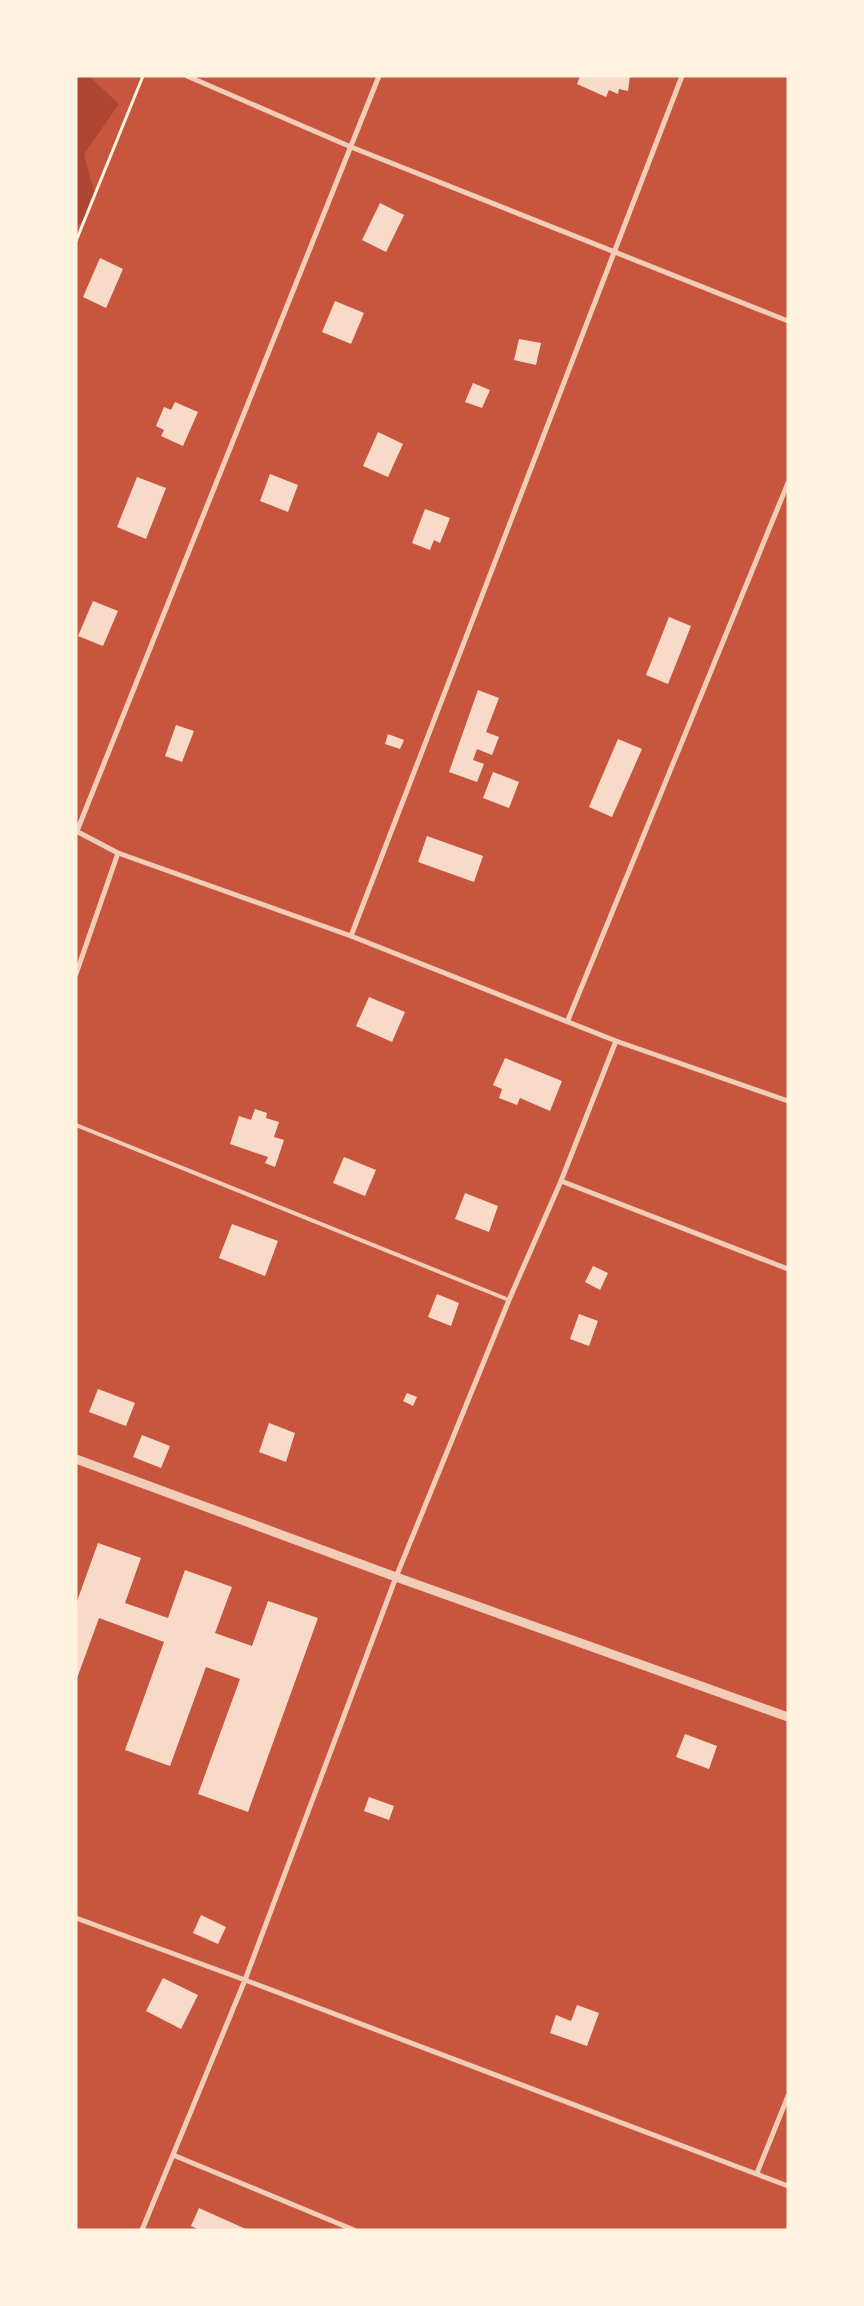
<svg xmlns="http://www.w3.org/2000/svg" width="864" height="2306" font-family="Raleway,sans-serif">
<style>
.green{fill:#ae4732}
.building{fill:#f7dbc8}
.lines{fill:none;stroke-linecap:round;stroke-linejoin:round}
.path{stroke:#fff3e0;stroke-width:3}
.service{stroke:#f1ccb7;stroke-width:4}
.minor{stroke:#f1ccb7;stroke-width:5}
.tertiary{stroke:#f1ccb7;stroke-width:9}
</style>
<rect width="100%" height="100%" fill="#c8553d"/>
<!-- green -->
<path class="green" d="M76 76H89L119 104 84 154 94 191 85 221 76 225Z"/>
<!-- building -->
<g class="building">
<path d="M580 76H630L628 91 619 89 618 94 609 90 606 97 577 84Z"/>
<path d="M380 203 404 215 386 252 362 240Z"/>
<path d="M100 258 123 269 106 308 83 297Z"/>
<path d="M335 301 364 313 351 344 322 332Z"/>
<path d="M519 339 541 343 536 365 514 360Z"/>
<path d="M473 383 490 390 482 408 465 402Z"/>
<path d="M175 402 198 412 183 446 161 436 164 430 156 426 164 407 171 410Z"/>
<path d="M378 432 403 444 388 477 363 466Z"/>
<path d="M270 474 298 485 288 512 260 501Z"/>
<path d="M137 477 166 488 146 539 117 527Z"/>
<path d="M425 509 450 518 440 543 434 540 430 550 412 543Z"/>
<path d="M93 601 118 611 103 646 78 636Z"/>
<path d="M669 617 691 626 668 684 646 675Z"/>
<path d="M478 690 499 698 486 732 499 737 492 755 477 749 473 760 484 764 477 782 449 772Z"/>
<path d="M176 725 194 731 182 762 165 756Z"/>
<path d="M388 734 404 740 400 749 385 744Z"/>
<path d="M618 739 642 749 612 817 589 807Z"/>
<path d="M493 772 519 782 509 808 483 798Z"/>
<path d="M427 836 483 856 474 882 418 862Z"/>
<path d="M369 997 405 1012 392 1042 356 1026Z"/>
<path d="M505 1058 562 1081 550 1111 520 1098 517 1105 499 1098 502 1089 493 1085Z"/>
<path d="M255 1109 267 1113 266 1118 279 1122 274 1137 284 1140 275 1167 265 1163 268 1157 230 1144 239 1116 251 1120Z"/>
<path d="M344 1157 376 1170 365 1196 333 1183Z"/>
<path d="M465 1193 498 1206 489 1232 455 1219Z"/>
<path d="M232 1224 278 1241 265 1276 219 1258Z"/>
<path d="M593 1266 608 1273 600 1290 585 1282Z"/>
<path d="M437 1294 459 1303 451 1326 428 1317Z"/>
<path d="M579 1314 598 1321 589 1346 570 1339Z"/>
<path d="M98 1389 135 1403 126 1426 89 1412Z"/>
<path d="M407 1393 417 1397 413 1406 403 1401Z"/>
<path d="M269 1423 295 1433 286 1462 259 1452Z"/>
<path d="M142 1435 170 1446 161 1468 133 1457Z"/>
<path d="M98 1543 141 1558 125 1603 168 1618 185 1570 232 1587 215 1633 252 1646 268 1601 318 1618 248 1812 198 1794 240 1679 206 1667 170 1766 125 1750 164 1642 99 1618 76 1681V1604Z"/>
<path d="M685 1734 717 1746 709 1769 676 1757Z"/>
<path d="M369 1797 394 1806 389 1820 364 1811Z"/>
<path d="M201 1915 226 1927 218 1944 193 1933Z"/>
<path d="M163 1978 198 1995 181 2029 146 2011Z"/>
<path d="M577 2005 599 2013 587 2046 550 2033 556 2015 571 2021Z"/>
<path d="M199 2208 248 2230H200L191 2226Z"/>
</g>
<g class="lines">
<!-- path -->
<path class="path" d="M76 241 143 76"/>
<!-- service -->
<path class="service" d="M76 1125 509 1300"/>
<!-- minor -->
<g class="minor">
<path d="M187 76 351 147 788 321"/>
<path d="M76 831 118 853 351 936 616 1041 788 1101"/>
<path d="M77 831 379 76"/>
<path d="M351 936 682 76"/>
<path d="M76 974 118 853"/>
<path d="M568 1020 788 483"/>
<path d="M561 1181 788 1269"/>
<path d="M76 1918 245 1980 788 2186"/>
<path d="M173 2155 354 2230"/>
<path d="M757 2173 788 2096"/>
<path d="M142 2230 245 1980 396 1577 509 1300 561 1181 616 1041"/>
</g>
<!-- tertiary -->
<path class="tertiary" d="M76 1459 396 1577 788 1717"/>
</g>
<!-- border -->
<rect width="864" height="2306" fill="none" stroke="#fff3e0" stroke-width="155"/>
</svg>
